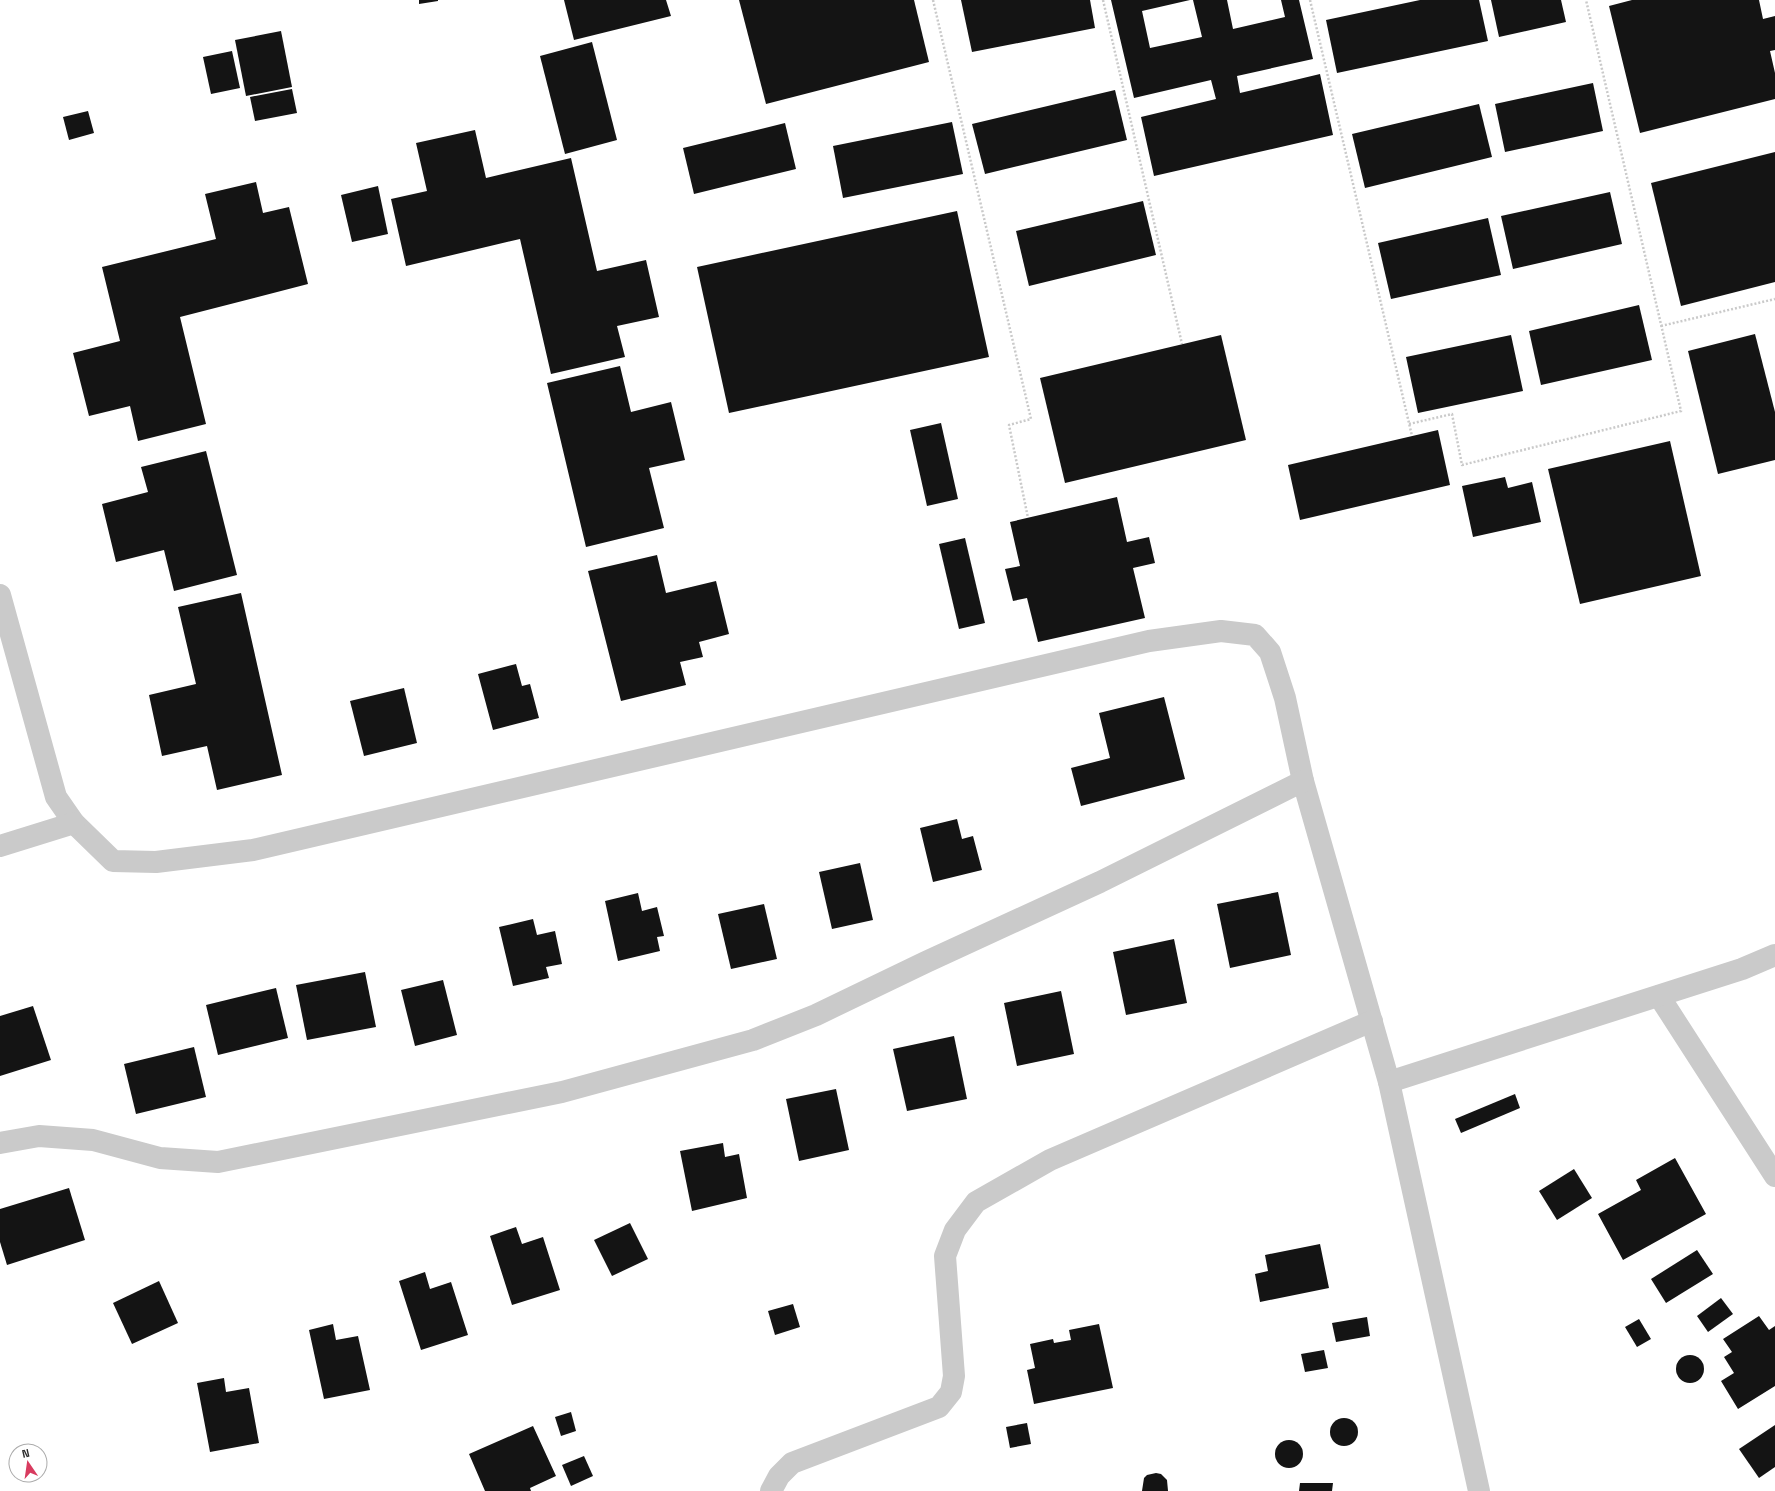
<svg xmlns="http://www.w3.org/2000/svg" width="1775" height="1491" font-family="'Space Grotesk',sans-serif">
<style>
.building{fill:#141414}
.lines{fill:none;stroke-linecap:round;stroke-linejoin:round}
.path{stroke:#cacaca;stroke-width:2.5;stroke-dasharray:2 2;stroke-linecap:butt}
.minor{stroke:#cacaca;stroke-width:22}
</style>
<rect width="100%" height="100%" fill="#fff"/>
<!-- building -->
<g class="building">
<path d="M419 0H438V1L419 4Z"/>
<path d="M564 0H666L671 16 574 40Z"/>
<path d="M739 0H914L929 62 766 104Z"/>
<path d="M961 0H1090L1095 28 972 52Z"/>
<path d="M1111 0H1190L1142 11 1150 48 1202 37 1193 0H1227L1233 29 1285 17 1281 0H1299L1313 59 1237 76 1240 93 1320 74 1333 135 1154 176 1141 117 1216 99 1211 80 1134 98Z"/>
<path d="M1420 0H1479L1488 41 1337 73 1326 20Z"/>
<path d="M1491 0H1561L1566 22 1499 37Z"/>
<path d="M1632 0H1759L1763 19 1775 16V50L1770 51 1775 73V99L1640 133 1609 6Z"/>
<path d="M281 31 292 87 246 96 235 40Z"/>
<path d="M592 42 617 140 565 154 540 56Z"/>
<path d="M232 51 240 88 211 94 203 57Z"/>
<path d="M1593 83 1603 131 1505 152 1495 104Z"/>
<path d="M292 89 297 113 255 121 250 97Z"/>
<path d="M1115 90 1127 140 985 174 972 124Z"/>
<path d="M1479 104 1492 157 1365 188 1352 134Z"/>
<path d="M88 111 94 133 69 140 63 117Z"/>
<path d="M952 122 963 174 843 198 833 146Z"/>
<path d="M785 123 796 169 694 194 683 148Z"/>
<path d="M475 130 486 178 571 158 597 271 646 260 659 317 617 326 625 357 551 374 520 239 406 266 391 199 427 191 416 143Z"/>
<path d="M1775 152V282L1681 306 1651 183Z"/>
<path d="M256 182 263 213 289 207 308 284 180 317 206 424 138 441 130 406 89 416 73 353 120 341 102 267 216 239 205 194Z"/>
<path d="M378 186 388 234 352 242 341 195Z"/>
<path d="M1610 192 1622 244 1513 269 1501 216Z"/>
<path d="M1143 201 1156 255 1029 286 1016 231Z"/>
<path d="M957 211 989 357 729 413 697 267Z"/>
<path d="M1488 218 1501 275 1391 299 1378 243Z"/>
<path d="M1639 305 1652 360 1541 385 1529 331Z"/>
<path d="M1755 334 1775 412V460L1718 474 1688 351Z"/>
<path d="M1221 335 1246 440 1065 483 1040 378Z"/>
<path d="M1511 335 1523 391 1418 413 1406 357Z"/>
<path d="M620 366 631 412 671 402 685 460 649 468 664 528 586 547 547 383Z"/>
<path d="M941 423 958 499 927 506 910 430Z"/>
<path d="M1438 430 1450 485 1300 520 1288 465Z"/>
<path d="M1670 441 1701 576 1580 604 1548 469Z"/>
<path d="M206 451 237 575 174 591 164 550 116 562 102 504 148 492 141 467Z"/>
<path d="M1505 477 1508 488 1532 482 1541 522 1473 537 1462 486Z"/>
<path d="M1117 497 1127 542 1149 537 1155 563 1133 568 1145 618 1038 642 1027 598 1013 601 1005 569 1020 566 1010 522Z"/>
<path d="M965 538 985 623 959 629 939 544Z"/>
<path d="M657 555 666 593 716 581 729 634 699 642 703 657 680 662 686 685 621 701 588 571Z"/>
<path d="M241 593 282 775 217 790 207 746 162 756 149 695 196 684 178 607Z"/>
<path d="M516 664 522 686 530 684 539 718 493 730 478 674Z"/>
<path d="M404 688 417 743 364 756 350 701Z"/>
<path d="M1164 697 1185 779 1081 806 1071 768 1110 758 1099 713Z"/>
<path d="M957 819 962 839 973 836 982 870 933 882 920 828Z"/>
<path d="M860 863 873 920 832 929 819 872Z"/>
<path d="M1278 892 1291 955 1230 968 1217 904Z"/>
<path d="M638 893 642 911 657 907 664 936 657 937 660 951 618 961 605 901Z"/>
<path d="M764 904 777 959 731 969 718 914Z"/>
<path d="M533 919 537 935 555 931 562 964 546 967 549 978 513 986 499 927Z"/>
<path d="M1174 939 1187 1003 1126 1015 1113 952Z"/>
<path d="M365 972 376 1027 307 1040 296 985Z"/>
<path d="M443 980 457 1035 415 1046 401 990Z"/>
<path d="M276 988 288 1038 218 1055 206 1005Z"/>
<path d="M1061 991 1074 1054 1017 1066 1004 1003Z"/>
<path d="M33 1006 51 1060 0 1076V1016Z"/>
<path d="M954 1036 967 1099 907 1111 893 1049Z"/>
<path d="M194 1047 206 1097 136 1114 124 1064Z"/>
<path d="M836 1089 849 1150 799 1161 786 1099Z"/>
<path d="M1515 1094 1520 1108 1461 1133 1455 1119Z"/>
<path d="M723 1143 725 1157 739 1154 747 1198 692 1211 680 1151Z"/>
<path d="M1675 1158 1706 1214 1623 1260 1598 1214 1641 1190 1636 1180Z"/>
<path d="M1574 1169 1592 1198 1557 1220 1539 1191Z"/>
<path d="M69 1188 85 1240 7 1265 0 1242V1209Z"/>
<path d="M630 1223 648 1259 612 1276 594 1240Z"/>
<path d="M516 1227 522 1244 543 1237 560 1290 512 1305 490 1236Z"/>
<path d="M1320 1244 1329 1288 1260 1302 1255 1274 1268 1271 1265 1255Z"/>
<path d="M1697 1250 1713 1274 1666 1303 1651 1279Z"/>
<path d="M425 1272 430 1289 451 1282 468 1335 421 1350 399 1281Z"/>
<path d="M159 1281 178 1323 132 1344 113 1303Z"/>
<path d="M1721 1298 1733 1314 1708 1332 1697 1316Z"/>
<path d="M793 1304 800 1327 775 1335 768 1311Z"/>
<path d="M1759 1316 1769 1330 1775 1326V1386L1738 1409 1721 1381 1734 1373 1724 1357 1732 1352 1723 1339Z"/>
<path d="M1367 1317 1370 1336 1336 1342 1332 1323Z"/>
<path d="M1639 1319 1651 1339 1637 1347 1625 1327Z"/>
<path d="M333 1324 336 1340 358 1336 370 1390 324 1399 309 1330Z"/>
<path d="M1099 1324 1113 1388 1034 1404 1027 1370 1035 1368 1030 1344 1053 1339 1054 1343 1071 1340 1069 1330Z"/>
<path d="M1324 1350 1328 1368 1305 1372 1301 1354Z"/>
<circle cx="1690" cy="1369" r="14"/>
<path d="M224 1378 226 1392 249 1388 259 1443 210 1452 197 1383Z"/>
<path d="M571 1412 576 1431 561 1436 555 1417Z"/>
<circle cx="1344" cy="1432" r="14"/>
<path d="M1027 1423 1031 1444 1010 1448 1006 1427Z"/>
<path d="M1775 1425V1467L1759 1478 1739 1449Z"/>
<path d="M533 1426 556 1476 530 1488 531 1491H485L469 1454Z"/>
<circle cx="1289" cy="1454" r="14"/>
<path d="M584 1456 593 1476 571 1486 562 1465Z"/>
<path d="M1156 1473 1161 1474 1167 1480 1168 1491H1142L1144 1478 1147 1475Z"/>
<path d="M1300 1483H1333L1332 1491H1299Z"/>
</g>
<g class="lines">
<!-- path -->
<g class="path">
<path d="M933 0 1031 419 1009 425 1028 518"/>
<path d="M1103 0 1182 344"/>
<path d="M1310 0 1412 436"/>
<path d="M1661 326 1775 299"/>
<path d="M1409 424 1452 414 1462 465 1681 411 1586 0"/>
</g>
<!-- minor -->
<g class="minor">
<path d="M0 595 56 797 74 823 113 861 156 862 253 850 1149 641 1221 631 1255 635 1270 652 1285 698 1303 781 1389 1082 1479 1491"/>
<path d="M0 846 74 823"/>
<path d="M1659 996 1775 1176"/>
<path d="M1389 1082 1742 969 1775 955"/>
<path d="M0 1143 39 1136 93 1140 160 1158 218 1162 562 1092 753 1040 816 1015 926 962 1100 882 1303 781"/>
<path d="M771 1491 779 1476 792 1463 939 1407 951 1392 954 1376 945 1256 955 1230 976 1202 1050 1160 1372 1021"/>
</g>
</g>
<!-- north arrow -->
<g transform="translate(28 1463) rotate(347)"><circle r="19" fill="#ffffff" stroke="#ababab"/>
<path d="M0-3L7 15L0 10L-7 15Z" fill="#d83b5f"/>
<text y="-6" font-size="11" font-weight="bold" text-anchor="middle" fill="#2d2d2d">N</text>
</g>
</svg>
